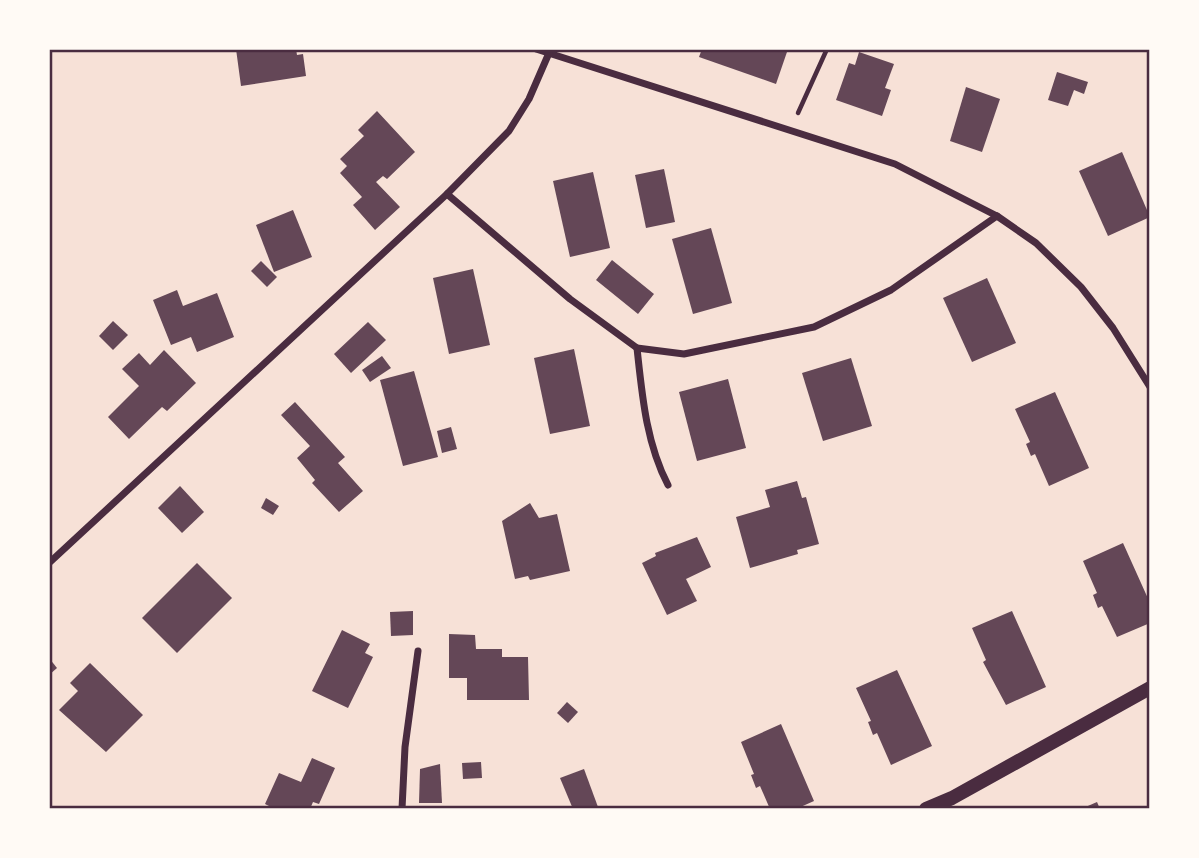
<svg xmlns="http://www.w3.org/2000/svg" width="1199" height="858" font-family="Roboto,sans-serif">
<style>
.building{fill:#644757}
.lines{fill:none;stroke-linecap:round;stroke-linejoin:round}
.path{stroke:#4a2c40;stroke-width:4.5}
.minor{stroke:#4a2c40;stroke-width:7}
.secondary{stroke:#4a2c40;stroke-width:14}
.neatline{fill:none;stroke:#4a2c40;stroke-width:2.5}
</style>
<rect width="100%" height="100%" fill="#f7e1d7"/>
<!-- building -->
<g class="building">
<path d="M236 49H296L297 55 303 54 306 76 241 86Z"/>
<path d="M702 49H788L776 84 699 57Z"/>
<path d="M859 52 894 64 885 88 891 90 882 116 836 100 849 63 855 65Z"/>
<path d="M1057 72 1088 82 1084 94 1074 90 1068 106 1048 100Z"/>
<path d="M966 87 1000 99 982 152 950 141Z"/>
<path d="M377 111 415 152 387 179 383 176 376 182 400 207 375 230 353 205 362 197 340 173 347 166 340 159 364 136 358 130Z"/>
<path d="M1122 152 1150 217 1108 236 1079 171Z"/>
<path d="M664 169 675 222 646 228 635 175Z"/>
<path d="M593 172 610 248 570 257 553 181Z"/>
<path d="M293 210 312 257 274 272 256 225Z"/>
<path d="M711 228 732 303 693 314 672 239Z"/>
<path d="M612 260 654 294 638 314 596 280Z"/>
<path d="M261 261 277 277 267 287 251 271Z"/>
<path d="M473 269 490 345 449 354 433 278Z"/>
<path d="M987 278 1016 343 972 362 943 298Z"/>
<path d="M177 290 183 306 217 293 234 337 197 352 191 337 171 345 153 300Z"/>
<path d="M113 321 128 335 113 350 99 336Z"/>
<path d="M368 322 386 340 351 373 334 354Z"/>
<path d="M574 349 590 426 550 434 534 358Z"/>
<path d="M164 350 196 383 167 411 162 407 129 439 108 417 139 386 122 369 139 353 150 365Z"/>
<path d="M382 356 391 368 370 382 362 370Z"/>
<path d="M851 358 872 426 823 441 802 373Z"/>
<path d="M414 371 438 457 403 466 380 380Z"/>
<path d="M728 379 746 448 697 461 679 392Z"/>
<path d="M1055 392 1089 468 1049 486 1035 454 1031 456 1026 444 1030 442 1015 409Z"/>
<path d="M295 402 345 457 338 463 363 491 339 512 312 483 315 480 297 458 310 446 281 415Z"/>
<path d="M451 427 457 449 442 453 437 431Z"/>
<path d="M797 481 802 498 806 497 819 544 797 550 798 554 750 568 736 517 770 507 765 490Z"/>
<path d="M180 486 204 512 182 533 158 508Z"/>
<path d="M266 498 279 506 273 515 261 508Z"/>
<path d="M530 503 539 518 557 514 570 571 530 580 528 576 515 579 502 521Z"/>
<path d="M697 537 711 567 686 579 697 601 667 615 642 563 656 556 655 553Z"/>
<path d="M1123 543 1150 603V623L1117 637 1102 606 1098 608 1093 595 1097 593 1083 561Z"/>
<path d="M197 563 232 598 177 653 142 618Z"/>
<path d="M413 611V635L391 636 390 612Z"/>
<path d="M1012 611 1046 687 1006 705 983 662 986 660 972 628Z"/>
<path d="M342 630 370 644 365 653 373 657 348 708 312 691Z"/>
<path d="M449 634 475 635 476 649H502V657H528L529 700H467V678H449Z"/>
<path d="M49 658 57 668 49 675Z"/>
<path d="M90 663 143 715 106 752 59 710 78 691 70 683Z"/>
<path d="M897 670 932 746 891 765 877 733 873 735 868 722 871 721 856 688Z"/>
<path d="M567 702 578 712 568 723 557 713Z"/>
<path d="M781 724 814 801 796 809H770L760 786 756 788 751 775 754 774 741 742Z"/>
<path d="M312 758 335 768 319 804 313 802 310 809H275L265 804 279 773 301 782Z"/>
<path d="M481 762 482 778 463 779 462 763Z"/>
<path d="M440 764 442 803H419L420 769Z"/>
<path d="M584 769 598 807 573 809 560 778Z"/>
<path d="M1097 802 1100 809H1081Z"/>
</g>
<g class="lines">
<!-- path -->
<path class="path" d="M798 113 827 49"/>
<!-- minor -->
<g class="minor">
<path d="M536 49 895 164 997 216 1036 243 1081 287 1113 328 1150 387"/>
<path d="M447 194 570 299 637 348 684 354 814 327 891 290 997 216"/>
<path d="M637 348C642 394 646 443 668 485"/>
<path d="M49 563 447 194 509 131 529 99 549 53"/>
<path d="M402 809 405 747 418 651"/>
</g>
<!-- secondary -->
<path class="secondary" d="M926 809 952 798 1150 688"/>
</g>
<!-- border -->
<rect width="1199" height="858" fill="none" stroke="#fffaf5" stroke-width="102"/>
<rect x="51" y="51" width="1097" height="756" class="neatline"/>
</svg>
